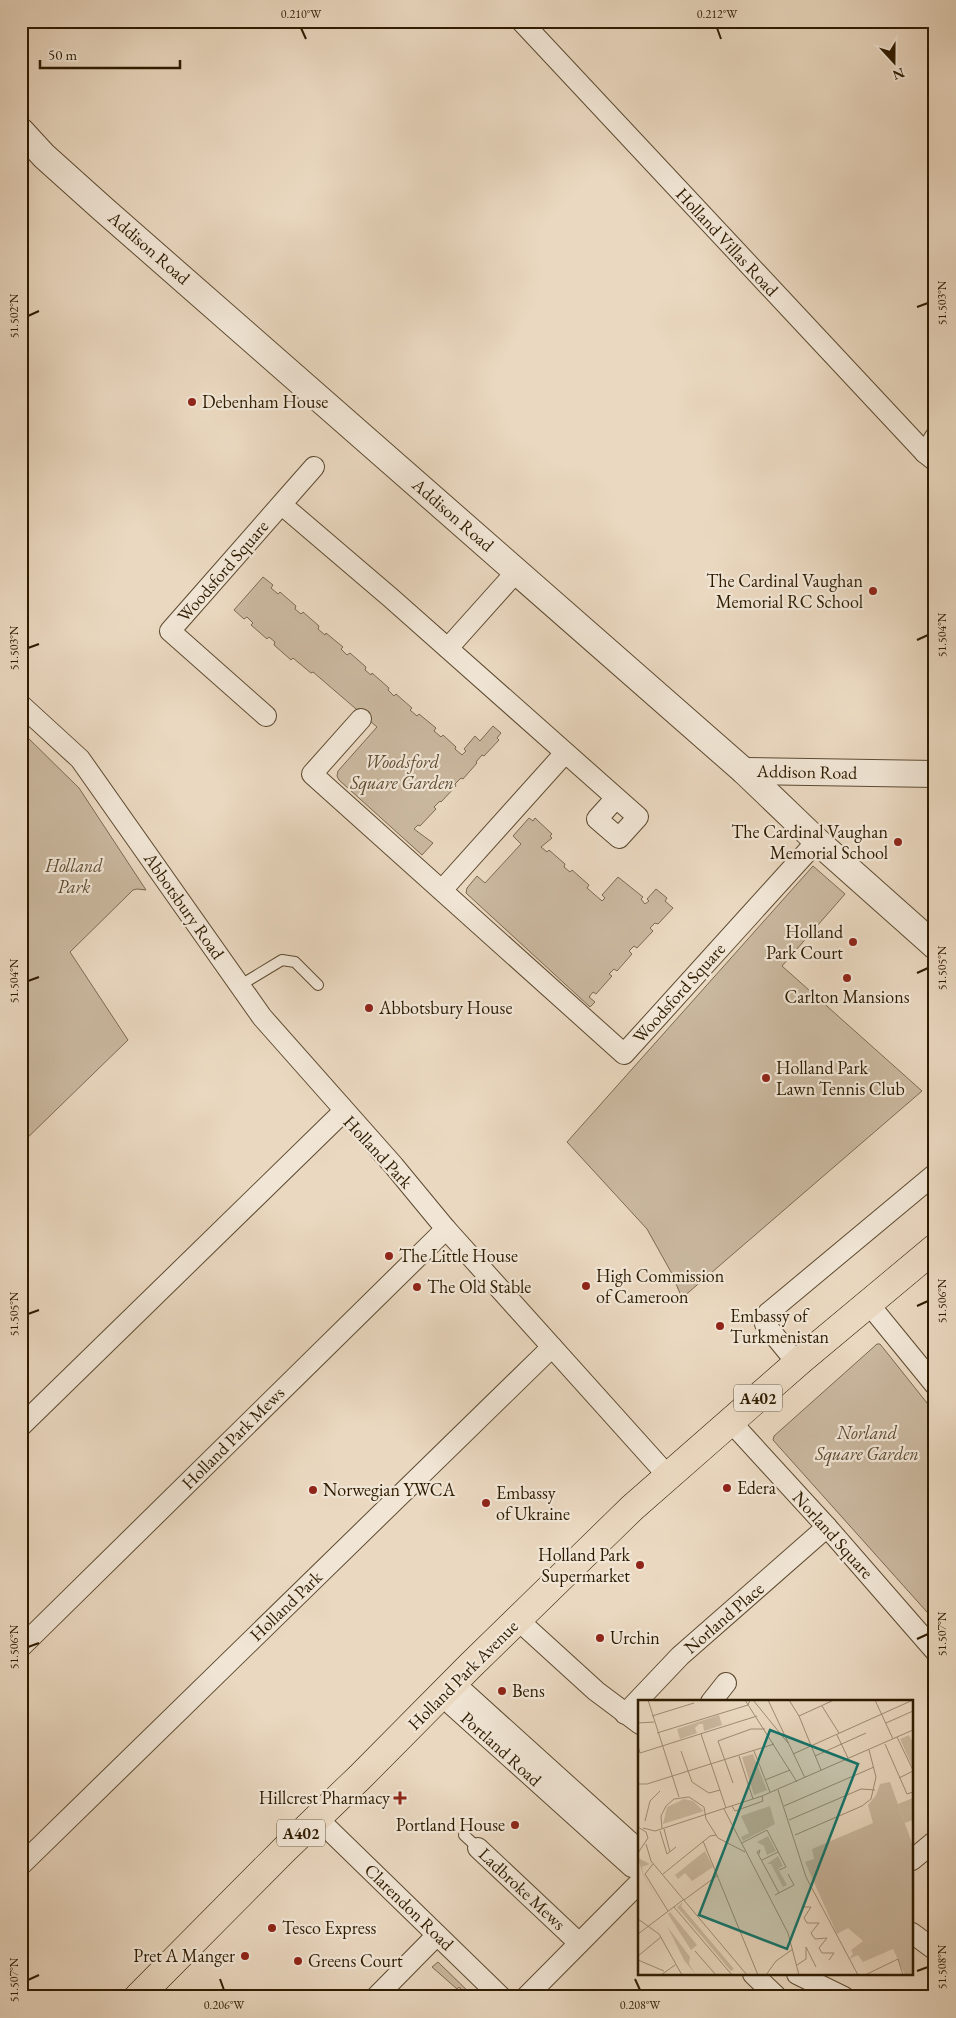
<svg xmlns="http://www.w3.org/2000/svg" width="956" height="2018" font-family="'EB Garamond',serif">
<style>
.green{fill:#cab89f;stroke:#7c6a50}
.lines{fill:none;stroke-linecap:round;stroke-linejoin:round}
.service-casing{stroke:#5d4a30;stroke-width:12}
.minor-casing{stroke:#5d4a30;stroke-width:22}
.tertiary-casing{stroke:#5d4a30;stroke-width:28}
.primary-casing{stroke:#2e1b00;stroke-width:29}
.service{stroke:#f1e6d6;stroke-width:10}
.minor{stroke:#f1e6d6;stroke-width:20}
.tertiary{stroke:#f1e6d6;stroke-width:26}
.primary{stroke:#ead8c0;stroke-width:28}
.ticks{fill:none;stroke:#2e1b00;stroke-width:2}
.poi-dot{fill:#8f2418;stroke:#f1e6d6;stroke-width:2}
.labels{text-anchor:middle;stroke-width:4.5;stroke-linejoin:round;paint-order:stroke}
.shield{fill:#f1e6d6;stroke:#685840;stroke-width:1}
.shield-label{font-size:16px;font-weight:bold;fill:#2e1b00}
.street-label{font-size:18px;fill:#2e1b00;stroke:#f1e6d6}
.poi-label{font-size:18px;fill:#2e1b00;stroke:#f1e6d6;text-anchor:start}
.park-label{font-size:18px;font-style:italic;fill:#5d4a30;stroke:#f1e6d6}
.inset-road{fill:none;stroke:#9f8c73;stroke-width:1}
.view{fill:#0f766e;fill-opacity:0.15;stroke:#0f766e;stroke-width:2.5}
.inset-edge{fill:none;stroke:#2e1b00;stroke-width:2.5}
.neatline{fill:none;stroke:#2e1b00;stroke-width:2}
.ticks-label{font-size:12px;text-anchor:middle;fill:#2e1b00}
</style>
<rect width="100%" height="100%" fill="#ead8c0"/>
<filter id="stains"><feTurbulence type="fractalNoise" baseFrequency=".004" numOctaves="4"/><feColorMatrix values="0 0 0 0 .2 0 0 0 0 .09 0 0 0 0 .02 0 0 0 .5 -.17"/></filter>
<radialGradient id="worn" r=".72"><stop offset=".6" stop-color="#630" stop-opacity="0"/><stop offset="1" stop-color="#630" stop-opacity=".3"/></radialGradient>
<!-- green -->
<g class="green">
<path d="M263 577 273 585 271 588 278 594 280 592 296 606 295 609 301 614 303 612 319 626 318 629 325 635 326 633 343 647 341 649 347 655 350 653 366 667 365 670 371 675 372 673 389 688 388 690 394 696 396 694 412 708 410 710 417 716 419 714 436 728 434 731 441 737 443 735 456 747 455 749 462 755 466 751 464 749 475 736 480 741 493 726 501 733 497 738 499 740 484 756 482 755 476 762 477 763 463 779 461 778 455 784 456 786 441 802 440 801 434 807 436 809 420 826 418 825 414 829 433 843 422 855 339 780 337 776 338 771 377 727 313 672 311 673 293 658 291 660 274 645 275 642 269 637 267 639 251 625 253 623 247 617 244 619 234 610Z"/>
<path d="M21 731 79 788 146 890 137 889 133 890 70 952 128 1040 21 1144Z"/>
<path d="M529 818 533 821 535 818 552 834 550 836 552 838 541 847 547 852 549 850 565 864 564 867 570 872 572 870 589 885 587 888 602 901 605 898 602 895 618 877 643 897 641 899 645 904 649 901 647 899 656 889 667 898 665 901 673 908 658 924 655 923 650 928 653 931 637 948 634 946 629 951 632 954 617 971 614 969 609 974 612 976 596 994 593 992 589 997 595 1002 590 1007 466 893 467 888 477 876 485 883 521 844 513 836Z"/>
<path d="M813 866 845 894 782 966 922 1091 682 1298 671 1272 647 1229 567 1142Z"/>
<path d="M877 1344H880L935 1413V1621L773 1440 774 1436Z"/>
<path d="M438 1962 474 1997 460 1996 464 1992 459 1987 457 1989 432 1967Z"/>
</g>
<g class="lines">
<defs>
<g id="service">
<path d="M239 986 282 960 295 962 318 985"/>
<path d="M464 1835 478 1848"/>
</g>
<g id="minor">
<path d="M521 21 925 453 935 461"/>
<path d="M925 453 935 437"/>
<path d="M282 505 391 598 638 817 619 838 597 819 616 798"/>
<path d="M448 648 517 571"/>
<path d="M21 705 80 759 262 1017 394 1166 446 1229 668 1476"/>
<path d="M266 716 170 631 314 467"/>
<path d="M361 719 312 774 624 1054 817 841"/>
<path d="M442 890 565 753"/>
<path d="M868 1303 935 1385"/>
<path d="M797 1363 765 1324 764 1318 768 1313 935 1174"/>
<path d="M730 1421 827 1527 935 1651"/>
<path d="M21 1426 344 1111"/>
<path d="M518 1620 596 1691 640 1724"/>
<path d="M21 1647 446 1229"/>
<path d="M448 1689 452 1705 632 1867 640 1870"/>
<path d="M448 1689 465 1693 640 1851"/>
<path d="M711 1702 726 1683"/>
<path d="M625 1714 680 1656 827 1527"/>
<path d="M317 1818 501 1997"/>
<path d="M478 1848 579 1943"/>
<path d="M912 1860 935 1841"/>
<path d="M21 1865 552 1347"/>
<path d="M912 1933 935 1950"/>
<path d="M753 1974 777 1997"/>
<path d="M797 1974 844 1997"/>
<path d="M376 1997 437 1935"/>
<path d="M526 1997 640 1882"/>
</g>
<g id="tertiary">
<path d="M21 131 44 156 103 209 744 771 817 841 935 946"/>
<path d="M744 771 935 774"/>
</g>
<path id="primary" d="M138 1997 285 1849 360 1777 470 1666 632 1508 802 1359 935 1248"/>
</defs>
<!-- service casing -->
<use href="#service" class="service-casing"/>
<!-- minor casing -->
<use href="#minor" class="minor-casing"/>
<!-- tertiary casing -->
<use href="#tertiary" class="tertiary-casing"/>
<!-- primary casing -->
<use href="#primary" class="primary-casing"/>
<!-- service -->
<use href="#service" class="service"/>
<!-- minor -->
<use href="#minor" class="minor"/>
<!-- tertiary -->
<use href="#tertiary" class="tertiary"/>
<!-- primary -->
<use href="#primary" class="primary"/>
</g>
<!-- ticks -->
<path class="ticks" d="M301 28 306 39M717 28 721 39M917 307 928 303M28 316 39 311M917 640 928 635M28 648 39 644M917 973 928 968M28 981 39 977M917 1306 928 1301M28 1314 39 1310M917 1639 928 1634M28 1647 39 1643M917 1971 928 1967M220 1979 224 1990M635 1979 640 1990M28 1980 39 1975"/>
<!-- markers -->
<g class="poi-dot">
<circle cx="192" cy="402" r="5"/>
<circle cx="873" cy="591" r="5"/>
<circle cx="898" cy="842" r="5"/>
<circle cx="853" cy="942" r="5"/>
<circle cx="847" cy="978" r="5"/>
<circle cx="369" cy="1008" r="5"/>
<circle cx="766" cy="1078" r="5"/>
<circle cx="389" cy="1256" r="5"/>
<circle cx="586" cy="1286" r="5"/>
<circle cx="417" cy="1287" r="5"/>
<circle cx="720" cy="1326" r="5"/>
<circle cx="727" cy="1488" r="5"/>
<circle cx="313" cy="1490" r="5"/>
<circle cx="486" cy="1503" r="5"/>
<circle cx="640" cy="1565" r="5"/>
<circle cx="600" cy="1638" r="5"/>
<circle cx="502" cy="1691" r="5"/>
<path d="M397.5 1790.5h5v5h5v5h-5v5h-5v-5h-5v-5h5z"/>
<circle cx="515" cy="1825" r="5"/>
<circle cx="272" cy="1928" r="5"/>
<circle cx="245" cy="1956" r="5"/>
<circle cx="298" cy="1961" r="5"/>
</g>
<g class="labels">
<!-- shield labels -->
<g class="shield">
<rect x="734" y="1384.5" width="48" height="27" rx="4"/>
<rect x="277" y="1819.5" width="48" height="27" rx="4"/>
</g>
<g class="shield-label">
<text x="758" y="1404">A402</text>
<text x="301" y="1839">A402</text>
</g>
<!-- street labels -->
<g class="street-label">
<text transform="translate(727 242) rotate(47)" y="6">Holland Villas Road</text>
<text transform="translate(149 248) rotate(41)" y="6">Addison Road</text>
<text transform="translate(453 515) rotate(41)" y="6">Addison Road</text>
<text transform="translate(223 571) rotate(-49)" y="6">Woodsford Square</text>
<text transform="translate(807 772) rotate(1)" y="6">Addison Road</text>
<text transform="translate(184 906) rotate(55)" y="6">Abbotsbury Road</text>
<text transform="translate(679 993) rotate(-48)" y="6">Woodsford Square</text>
<text transform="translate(378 1152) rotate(47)" y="6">Holland Park</text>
<text transform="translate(233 1438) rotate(-45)" y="6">Holland Park Mews</text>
<text transform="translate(833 1535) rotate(48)" y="6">Norland Square</text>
<text transform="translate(286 1606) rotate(-44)" y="6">Holland Park</text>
<text transform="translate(724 1618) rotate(-41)" y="6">Norland Place</text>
<text transform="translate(463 1675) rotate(-45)" y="6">Holland Park Avenue</text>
<text transform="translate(501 1749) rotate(42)" y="6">Portland Road</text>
<text transform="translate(522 1889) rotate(43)" y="6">Ladbroke Mews</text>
<text transform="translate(409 1907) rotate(44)" y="6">Clarendon Road</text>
</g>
<!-- poi labels -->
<g class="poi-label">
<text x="202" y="408">Debenham House</text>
<text x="863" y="587" text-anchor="end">The Cardinal Vaughan<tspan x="863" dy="21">Memorial RC School</tspan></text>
<text x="888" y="838" text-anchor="end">The Cardinal Vaughan<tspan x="888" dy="21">Memorial School</tspan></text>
<text x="843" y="938" text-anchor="end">Holland<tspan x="843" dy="21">Park Court</tspan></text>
<text x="847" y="1003" text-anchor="middle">Carlton Mansions</text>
<text x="379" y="1014">Abbotsbury House</text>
<text x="776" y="1074">Holland Park<tspan x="776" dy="21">Lawn Tennis Club</tspan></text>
<text x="399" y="1262">The Little House</text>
<text x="596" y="1282">High Commission<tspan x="596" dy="21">of Cameroon</tspan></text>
<text x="427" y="1293">The Old Stable</text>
<text x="730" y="1322">Embassy of<tspan x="730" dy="21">Turkmenistan</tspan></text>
<text x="737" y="1494">Edera</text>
<text x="323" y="1496">Norwegian YWCA</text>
<text x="496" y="1499">Embassy<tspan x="496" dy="21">of Ukraine</tspan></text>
<text x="630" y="1561" text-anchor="end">Holland Park<tspan x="630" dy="21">Supermarket</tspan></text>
<text x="610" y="1644">Urchin</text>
<text x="512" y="1697">Bens</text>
<text x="390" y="1804" text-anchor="end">Hillcrest Pharmacy</text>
<text x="505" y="1831" text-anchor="end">Portland House</text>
<text x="282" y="1934">Tesco Express</text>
<text x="235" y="1962" text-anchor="end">Pret A Manger</text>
<text x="308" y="1967">Greens Court</text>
</g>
<!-- park labels -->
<g class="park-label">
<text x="402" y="768">Woodsford<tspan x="402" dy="21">Square Garden</tspan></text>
<text x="74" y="872">Holland<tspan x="74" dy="21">Park</tspan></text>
<text x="867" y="1439">Norland<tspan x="867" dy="21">Square Garden</tspan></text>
</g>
</g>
<!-- overview -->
<g transform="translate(638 1700)">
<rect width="275" height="275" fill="#ead8c0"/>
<path d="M81 15 84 25 66 31 65 24H61L57 28 59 33 42 39 39 29ZM271 35 275 43V68L262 39ZM115 54 129 90 116 95 104 57ZM252 82 275 146V275H267L255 249 225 262 220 255 211 259 215 254 213 250 225 241 210 228 199 234 167 162 176 159 174 149 235 123 230 105 238 95 242 84ZM275 98V120L267 123 260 104ZM46 99 55 101 66 111 25 124 29 107ZM132 106 137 124 105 141 103 137 111 133 103 116ZM130 136 138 151 129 155 126 146 119 142ZM67 151 75 167 54 181 47 173 40 179 37 175ZM140 156 145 166 140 169 149 185 145 187 133 164H129ZM0 158 12 164 4 167 5 174 27 211 5 175ZM45 202 43 206 96 269 93 271 39 207ZM32 212 59 245 53 250 30 214ZM29 226 52 257 51 264 58 275 46 260Z" fill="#cab89f"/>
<path class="inset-road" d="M10 0 41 97M107 0 159 82M115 0 150 43M130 0 167 78M151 0 161 16 196 0M237 0 255 39M184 6 201 33M14 16 56 3M161 16 183 70M0 23 16 22M248 23 275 11M19 33 110 5 112 0M63 34 88 108M199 35 210 58M259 37 275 70M247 44 269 94 275 92M0 46 2 53 119 16M43 51 54 82 71 93 82 90M116 51 132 92M155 54 275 0M101 56 115 99M177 56 228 33M261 78 275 71M127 80 152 70M95 83 80 41 113 29H127M0 84H9L136 44M140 90 168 177 220 275M94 106 97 111 125 101 124 96M146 106 236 67M86 109 150 233 161 275M151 120 223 89 237 90M7 121 12 101 22 91M0 127 8 132 10 138 0 153M5 128 17 131 124 96 275 30M24 128 23 116 28 106 36 99 51 97 66 107 68 119 80 138 107 152M26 129 32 152M22 131 29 154 38 147M157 135 224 106 233 99 238 77 231 50M65 141 120 275M104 143 129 130 148 167 141 170M8 144 13 161 109 275M121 154 122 150 119 152 141 193M124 160 140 152M15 164 7 174 30 211M25 174 72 136 78 135M137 195 156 185 150 174M46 200 80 175M36 207 94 275M164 207H173L166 218 169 223H181L173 233 177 239 189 238 181 248 184 253H196L191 260M0 219 21 234 44 275M0 234 45 200M57 251 78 275M0 256 23 237M0 260 26 271M159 265 168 259V247L178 267M23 275 37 265M128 275 138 261 155 249M227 275 260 259 265 275"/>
<path class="view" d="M132 30 220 64 149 249 61 215Z"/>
<rect width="275" height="275" class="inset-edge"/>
</g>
<!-- margin -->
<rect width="956" height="2018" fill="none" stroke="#ead8c0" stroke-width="55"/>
<!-- north arrow -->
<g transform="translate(894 62) rotate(159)" stroke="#f1e6d6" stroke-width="4" paint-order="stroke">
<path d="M0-4L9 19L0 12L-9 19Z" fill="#2e1b00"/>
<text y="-8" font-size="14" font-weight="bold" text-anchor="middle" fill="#2e1b00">N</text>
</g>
<!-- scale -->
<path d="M40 60v8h140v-8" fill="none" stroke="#2e1b00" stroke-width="2.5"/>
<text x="48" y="60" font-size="15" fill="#2e1b00" stroke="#f1e6d6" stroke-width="4" paint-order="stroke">50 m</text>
<rect x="28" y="28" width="900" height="1962" class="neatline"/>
<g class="ticks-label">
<text x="301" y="18">0.210°W</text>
<text x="717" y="18">0.212°W</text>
<text transform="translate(942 303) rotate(-90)" y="4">51.503°N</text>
<text transform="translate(14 316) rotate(-90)" y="4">51.502°N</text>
<text transform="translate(942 635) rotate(-90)" y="4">51.504°N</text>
<text transform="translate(14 648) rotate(-90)" y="4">51.503°N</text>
<text transform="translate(942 968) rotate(-90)" y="4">51.505°N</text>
<text transform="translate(14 981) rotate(-90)" y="4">51.504°N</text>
<text transform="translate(942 1301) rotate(-90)" y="4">51.506°N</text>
<text transform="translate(14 1314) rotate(-90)" y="4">51.505°N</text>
<text transform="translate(942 1634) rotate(-90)" y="4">51.507°N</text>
<text transform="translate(14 1647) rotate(-90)" y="4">51.506°N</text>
<text transform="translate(942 1967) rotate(-90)" y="4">51.508°N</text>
<text transform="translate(14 1980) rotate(-90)" y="4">51.507°N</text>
<text x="224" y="2009">0.206°W</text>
<text x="640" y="2009">0.208°W</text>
</g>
<rect width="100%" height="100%" filter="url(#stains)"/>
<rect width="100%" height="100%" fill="url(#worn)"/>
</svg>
